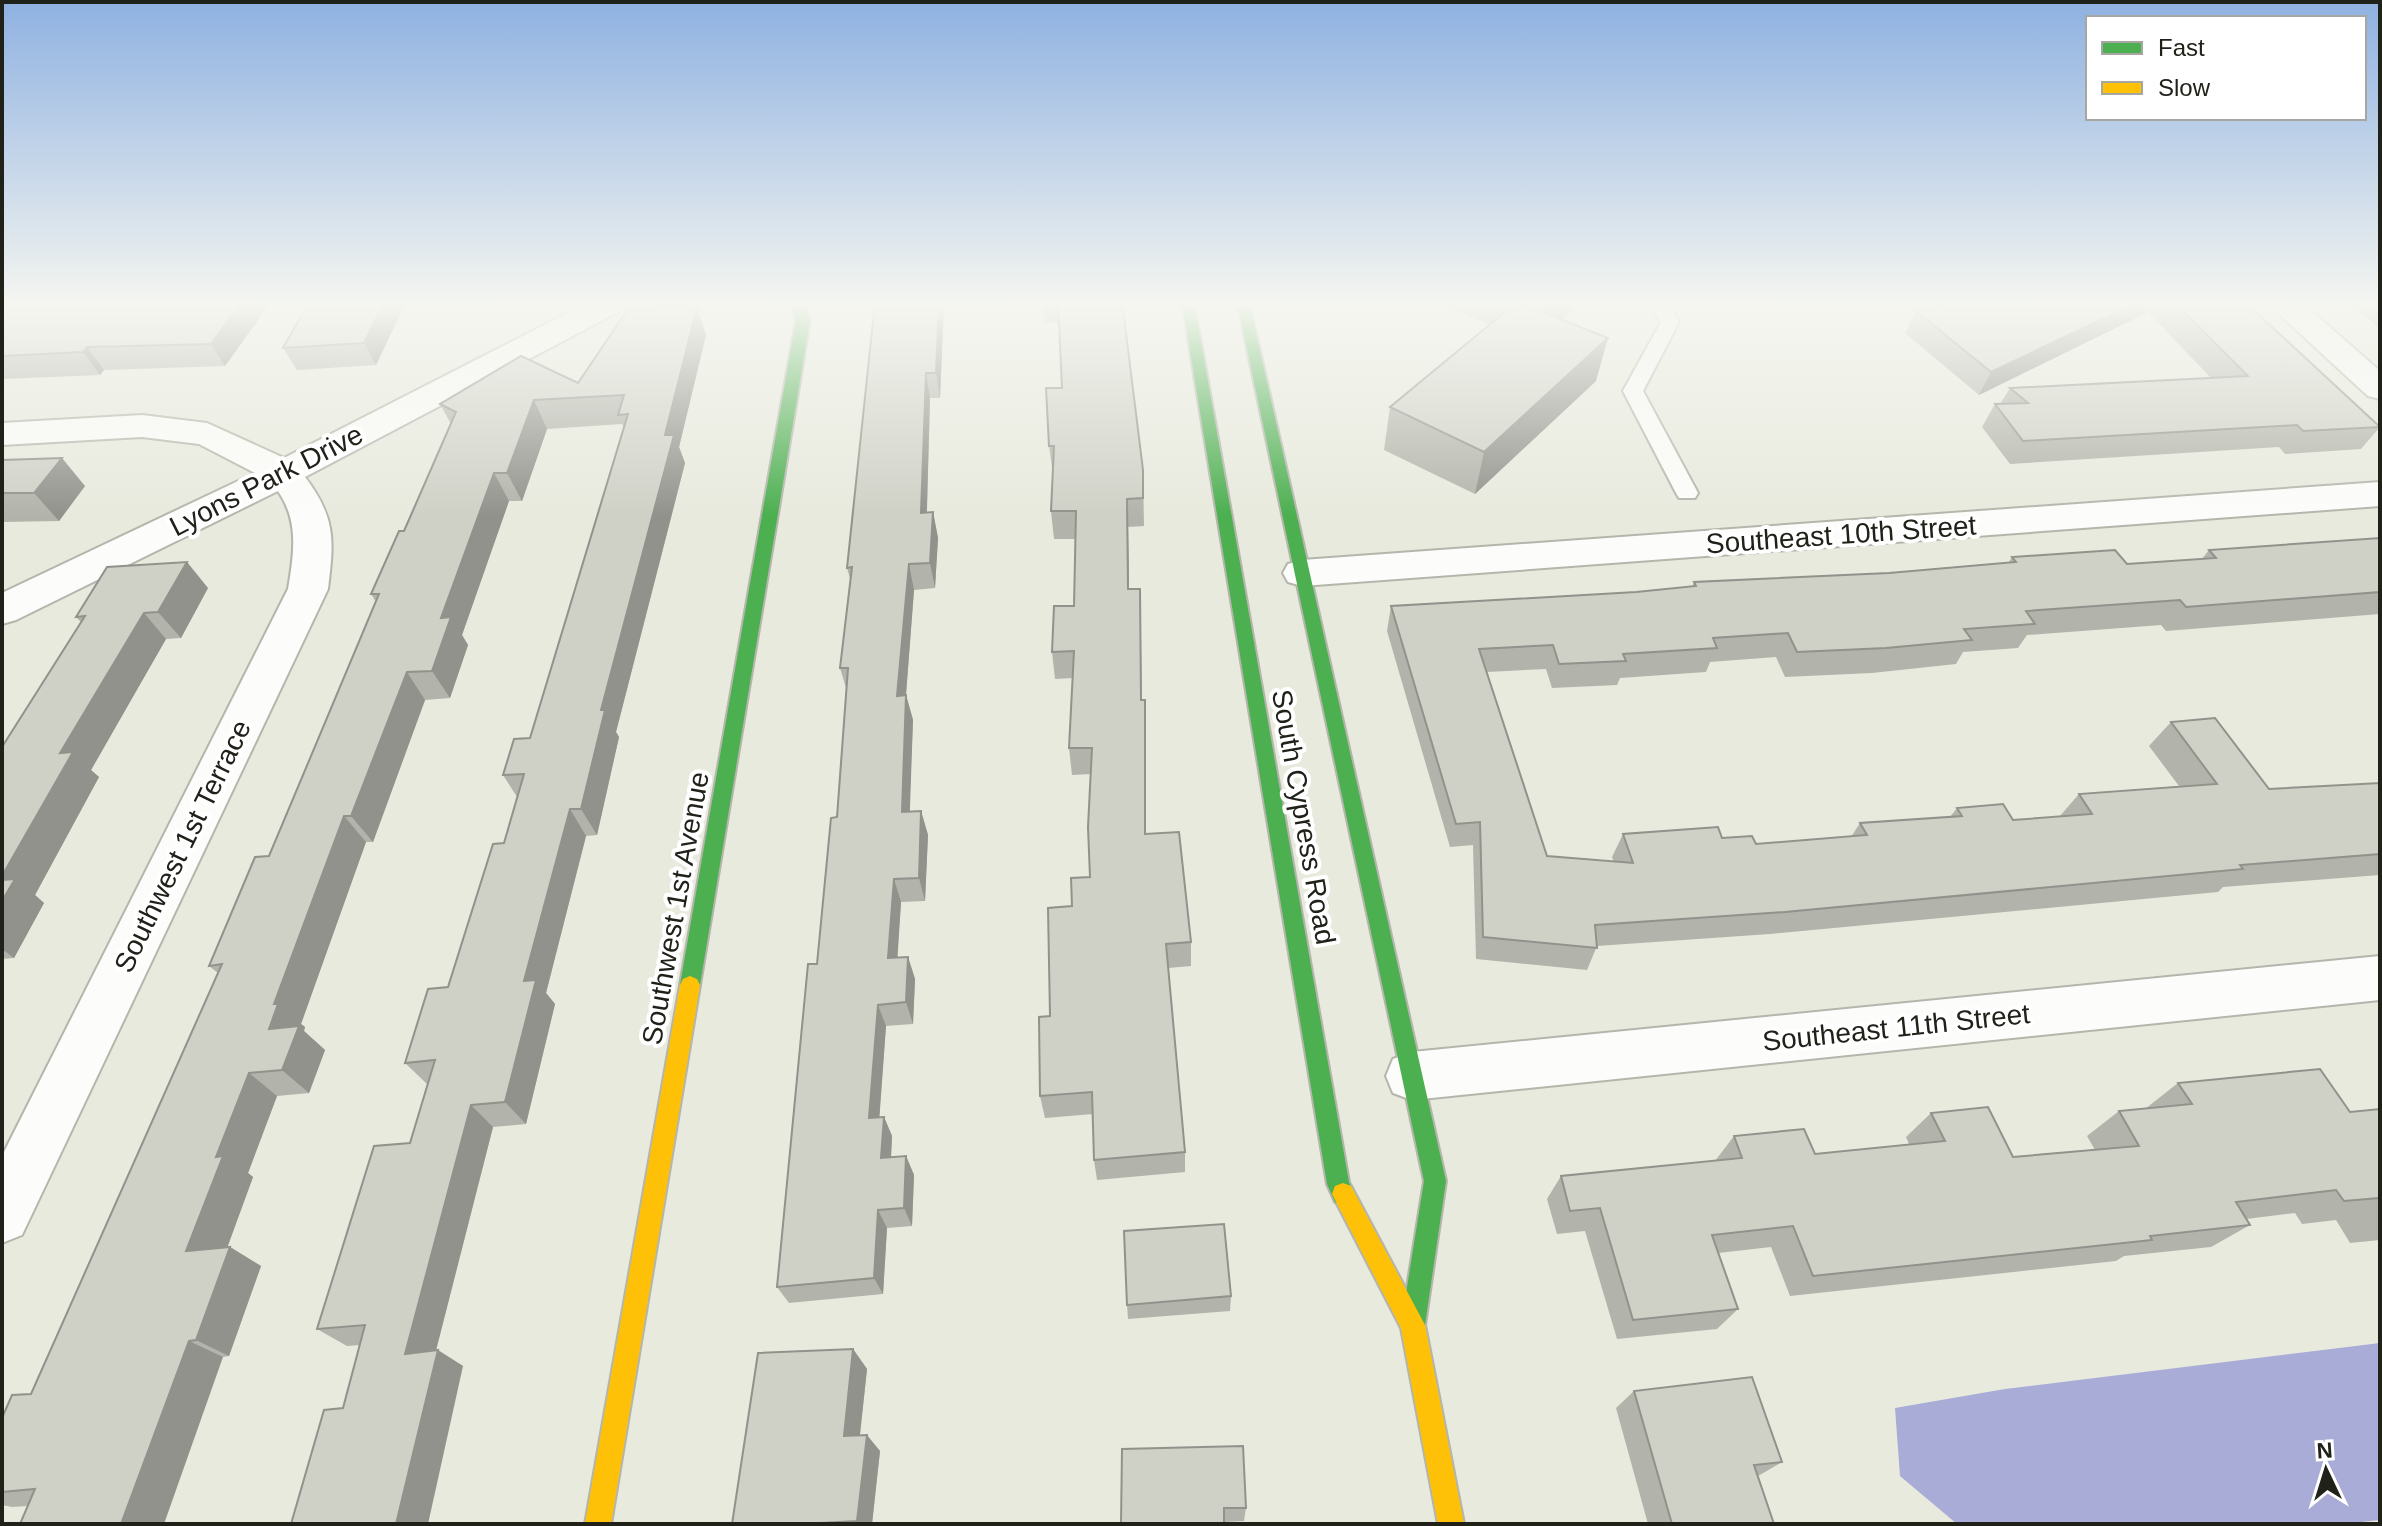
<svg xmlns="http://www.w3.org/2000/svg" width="2382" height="1526" font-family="Arial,sans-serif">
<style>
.water{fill:#a8acd6}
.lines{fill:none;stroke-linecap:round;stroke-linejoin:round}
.lane-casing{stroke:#b4b6ac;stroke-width:4}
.street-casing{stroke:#b4b6ac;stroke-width:4}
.fast-casing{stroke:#b4b6ac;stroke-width:4}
.slow-casing{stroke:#b4b6ac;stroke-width:4}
.lane{fill:#fcfcfa;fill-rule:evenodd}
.street{fill:#fcfcfa;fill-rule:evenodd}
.fast{fill:#4caf50;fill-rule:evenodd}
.slow{fill:#ffc107;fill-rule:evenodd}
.wall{fill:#b2b4ab}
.shaded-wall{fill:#91928b}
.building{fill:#cfd1c7;stroke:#91928b;stroke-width:2}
.labels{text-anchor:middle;stroke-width:8;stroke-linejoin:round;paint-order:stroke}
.street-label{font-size:28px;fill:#202119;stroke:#fff}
</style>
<rect width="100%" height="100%" fill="#e8eade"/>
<!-- water -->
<path class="water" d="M2380 1343V1520L2343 1524H1957L1900 1476 1895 1408 2005 1389Z"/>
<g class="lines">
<defs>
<path id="lane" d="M1650 302H1668L1679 322 1643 391 1698 493 1695 498H1679L1676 493 1623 391 1661 322Z"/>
<g id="street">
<path d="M589 302H629L624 309 305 477C336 518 334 540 328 589L22 1235 2 1243V1156L288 589C294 554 299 521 278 491L16 620 2 624V593L255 473 199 444 142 437 2 445V423L142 415 207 423 284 458Z"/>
<path d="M2266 302H2301L2380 371V399L2368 396Z"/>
<path d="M2380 482V506L1302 586 1288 582 1283 573 1288 564 1302 560Z"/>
<path d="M2380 956V1000L1412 1100 1393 1093 1386 1076 1393 1059 1412 1052Z"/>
</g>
<g id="fast">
<path d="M792 302H804L810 320 700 985 697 991 690 994 683 991 680 985 796 320Z"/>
<path d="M1182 302H1194L1349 1182 1354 1194 1351 1202 1343 1205 1335 1202 1327 1184Z"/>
<path d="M1237 302H1249L1446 1181 1425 1325 1422 1334 1413 1337 1404 1334 1401 1325 1424 1181Z"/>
</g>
<g id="slow">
<path d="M690 976 697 979 700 985 611 1524H585L680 985 683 979Z"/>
<path d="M1343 1183 1351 1186 1425 1325 1464 1524H1438L1401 1328 1332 1194 1335 1186Z"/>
</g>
</defs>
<!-- lane casing -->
<use href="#lane" class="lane-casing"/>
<!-- street casing -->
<use href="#street" class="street-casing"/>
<!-- fast casing -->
<use href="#fast" class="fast-casing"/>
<!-- slow casing -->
<use href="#slow" class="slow-casing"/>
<!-- lane -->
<use href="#lane" class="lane"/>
<!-- street -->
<use href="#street" class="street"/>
<!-- fast -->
<use href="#fast" class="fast"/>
<!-- slow -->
<use href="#slow" class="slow"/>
</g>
<!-- wall -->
<g class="wall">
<path d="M2 302H271L225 366 104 370 100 375 2 379Z"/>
<path d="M406 302 376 365 297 370 283 348Z"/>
<path d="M944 302 940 398H930L927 512H933L938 538 935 588 914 590 906 695 913 720 909 812 921 811 928 835 925 901 901 902 897 958 908 957 915 979 913 1024 886 1026 879 1117H884L892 1136 891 1157 906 1156 914 1175 912 1226 887 1228 883 1294 789 1303 777 1287 837 817 847 691 840 668 851 582 847 568Z"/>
<path d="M1043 302H1118L1143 470 1144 526 1128 527 1129 589H1140L1142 700 1146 728V834L1191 942V966L1168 968 1185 1152V1172L1097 1180 1094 1160 1093 1114 1045 1118 1040 1096 1050 1016 1072 906 1090 877 1091 774 1072 775 1069 748 1073 678 1055 679 1052 652 1074 606 1076 539H1054L1051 511 1053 474 1049 446 1062 388 1059 322H1045Z"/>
<path d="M1435 302H1573L1570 312 1561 320 1596 381 1475 494 1384 450 1390 407 1490 325Z"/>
<path d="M1956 302H2245L2380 427 2361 449 2285 454 2279 447 2010 464 1982 427 1995 404H2000L2010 388 2211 378 2148 312 1979 395 1905 333 1916 311Z"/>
<path d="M2348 302H2380V329Z"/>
<path d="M706 335 679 447 685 463 616 732 619 737 597 835 586 836 546 993 555 1004 526 1124 493 1127 436 1350 463 1366 343 1408 360 1345 347 1346 317 1329 410 1143 427 1084 405 1063 448 987 504 843 517 797 503 775 530 738 624 428 622 424 547 429 522 501H509L462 635 468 645 450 698 425 700 373 842H366L301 1024 305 1027 304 1031 325 1050 309 1093 277 1096 248 1173 253 1177 227 1248 230 1247 261 1266 229 1356 223 1357 28 1506 12 1507 2 1505V1418L31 1394 218 973 209 966 269 856 376 602 371 594 404 531 451 424 440 404 578 383Z"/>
<path d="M2 460 85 486 59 521 2 522Z"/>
<path d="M2380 538V614L2166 631 2161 625 2027 635 2018 648 1963 652 1956 664 1872 673 1785 677 1776 657 1710 662 1706 672 1620 678 1617 685 1552 688 1546 669 1487 672 1547 856 1614 862 1612 857 1623 834 1722 838 1756 844 1851 837 1860 823 1950 817 1957 808 2013 820 2059 817 2079 794 2179 786 2149 746 2171 722 2269 789 2380 783V875L2223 887 2218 892 1770 934 1597 946 1587 970 1476 959 1473 845 1450 847 1387 631 1391 606 1636 592 1692 587 1694 582 1889 573 2009 562 2012 557 2127 564 2202 559 2209 550Z"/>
<path d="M208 588 181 638 166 639 91 770 99 777 35 895 44 903 14 958 2 959V747L81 622 76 617Z"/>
<path d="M2178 1083 2350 1112 2380 1109V1240L2350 1243 2336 1220 2302 1224 2295 1213 2246 1219 2250 1225 2211 1247 2124 1256 2116 1261 1790 1296 1771 1247 1718 1253 1738 1309 1717 1329 1617 1339 1585 1231 1557 1234 1547 1199 1561 1176 1715 1161 1734 1136 1815 1154 1909 1144 1906 1137 1931 1113 2013 1157 2095 1150 2087 1136 2119 1111 2145 1109Z"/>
<path d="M1231 1296 1230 1311 1128 1319 1127 1305Z"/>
<path d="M853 1349 867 1369 860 1435 880 1451 872 1524H732Z"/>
<path d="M1634 1391 1782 1462 1758 1476 1774 1524H1648L1616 1408Z"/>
<path d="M1122 1449 1246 1508 1244 1521 1224 1522Z"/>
</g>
<!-- shaded-wall -->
<g class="shaded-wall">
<path d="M241 302H271L225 366 211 344Z"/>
<path d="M384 302H406L376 365 364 343Z"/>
<path d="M939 302H944L940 398 936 373Z"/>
<path d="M1552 302H1573L1570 312 1534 344 1542 311Z"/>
<path d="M2138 302H2155L2148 312 1979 395 1991 372Z"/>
<path d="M697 307 706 335 679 447 685 463 616 732 619 737 597 835 581 809 601 710 665 435Z"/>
<path d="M1608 338 1596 381 1475 494 1484 452Z"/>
<path d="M87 347 104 370 100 375 83 352Z"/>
<path d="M926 373 930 398 926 538 921 513Z"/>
<path d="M534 400 547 429 522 501 507 473Z"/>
<path d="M62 458 85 486 59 521 34 493Z"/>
<path d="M494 473 509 501 462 635 468 645 450 698 432 671 441 618Z"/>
<path d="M1127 499 1128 527 1129 617 1128 589Z"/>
<path d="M933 512 938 538 935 588 930 563Z"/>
<path d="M187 562 208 588 181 638 158 612Z"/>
<path d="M909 564 914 590 904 720 897 696Z"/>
<path d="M144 613 166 639 91 770 99 777 35 895 44 903 14 958 2 949V876L60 753Z"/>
<path d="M407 672 425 700 373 842 351 816Z"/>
<path d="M906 695 913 720 909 836 902 812Z"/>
<path d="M1145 700 1146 728V860L1145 834Z"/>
<path d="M570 809 586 836 546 993 555 1004 526 1124 505 1102 524 981Z"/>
<path d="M921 811 928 835 925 901 919 878Z"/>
<path d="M344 816 366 842 301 1024 305 1027 304 1031 325 1050 309 1093 282 1070 269 1029 274 1004Z"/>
<path d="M894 879 901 902 896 980 888 958Z"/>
<path d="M908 957 915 979 913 1024 906 1002Z"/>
<path d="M878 1005 886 1026 878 1137 869 1118Z"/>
<path d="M249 1073 277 1096 248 1173 253 1177 219 1270 186 1251 216 1157Z"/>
<path d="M471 1105 493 1127 431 1370 405 1354Z"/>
<path d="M884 1117 892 1136 890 1177 881 1158Z"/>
<path d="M906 1156 914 1175 912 1226 904 1208Z"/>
<path d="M878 1210 887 1228 883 1294 874 1278Z"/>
<path d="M230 1247 261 1266 229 1356 196 1340Z"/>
<path d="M189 1341 223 1357 164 1524H121Z"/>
<path d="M853 1349 867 1369 858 1452 844 1436Z"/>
<path d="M438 1350 463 1366 428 1524H396Z"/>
<path d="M867 1435 880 1451 872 1524H860L857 1521Z"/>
</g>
<!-- building -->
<g class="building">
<path d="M2 302H241L211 344 87 347 83 352 2 356Z"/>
<path d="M309 302H384L364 343 283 348Z"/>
<path d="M875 302H939L936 373H926L921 513 933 512 930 563 909 564 897 696 906 695 902 812 921 811 919 878 894 879 888 958 908 957 906 1002 878 1005 869 1118 884 1117 881 1158 906 1156 904 1208 878 1210 874 1278 777 1287 808 964H817L831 818 837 817 848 668H840L852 567 847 568Z"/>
<path d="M1058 302H1118L1119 309H1123L1143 470V498L1127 499 1128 589H1140L1141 700H1145V834L1179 832 1191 942 1166 944 1185 1152 1094 1160 1092 1092 1040 1096 1039 1017 1050 1016 1048 908 1072 906 1071 878 1090 877 1088 827 1092 748H1069L1074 651 1052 652 1054 606H1074L1076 511H1051L1054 446H1049L1046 388H1062Z"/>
<path d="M1517 302 1608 338 1484 452 1390 407Z"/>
<path d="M1520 302H1552L1542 311Z"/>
<path d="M1956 302H2138L1991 372 1916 311Z"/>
<path d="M2174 302H2245L2380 427 2303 431 2297 425 2023 441 1995 404 2028 403 2010 388 2248 376Z"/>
<path d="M632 303 697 307 665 435H674L601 710H605L581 809H570L524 981 536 980 505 1102 471 1105 405 1354 438 1350 396 1524H291L324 1410 343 1408 365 1325 317 1329 374 1146 410 1143 435 1060 405 1063 428 989 448 987 493 844 504 843 524 774 503 775 514 739 530 738 628 414 618 415 624 395 534 400 507 473H494L441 618 451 617 432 671 407 672 351 816H344L274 1004H278L269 1029 299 1026 282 1070 249 1073 216 1157 223 1156 186 1251 230 1247 196 1340 189 1341 121 1524H20L35 1489 2 1492V1418L12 1395 31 1394 222 964 209 966 255 857 269 856 379 594H371L399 531H404L456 412 440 404 521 356 578 383Z"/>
<path d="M62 458 34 493H2V460Z"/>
<path d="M2380 538V592L2186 607 2180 600 2026 611 2035 624 1964 629 1972 640 1886 648 1797 652 1788 633 1713 638 1717 648 1623 654 1626 661 1559 664 1553 645 1479 649 1547 856 1633 863 1623 834 1718 827 1722 838 1752 836 1756 844 1867 835 1860 823 1962 816 1957 808 2003 804 2013 820 2092 814 2079 794 2217 784 2171 722 2215 718 2269 789 2380 783V854L2240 865 2243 869 1785 912 1595 925 1597 948 1483 937 1480 822 1456 824 1391 606 1636 592 1696 586 1694 582 1889 573 2016 562 2012 557 2115 550 2127 564 2216 558 2209 550Z"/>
<path d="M187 562 158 612 144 613 60 753 73 752 2 876V747L85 616 76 617 107 567Z"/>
<path d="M15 879 2 901V880Z"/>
<path d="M2320 1069 2350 1112 2380 1109V1199L2379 1198 2344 1201 2336 1190 2236 1202 2250 1225 2150 1236 2152 1240 1813 1276 1793 1226 1712 1235 1738 1309 1633 1320 1600 1208 1570 1211 1561 1176 1742 1158 1734 1136 1804 1129 1815 1154 1945 1141 1931 1113 1988 1107 2013 1157 2139 1146 2119 1111 2192 1104 2178 1083Z"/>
<path d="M1224 1224 1231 1296 1127 1305 1124 1231Z"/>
<path d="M853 1349 844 1436 867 1435 857 1521 802 1524H732L758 1353Z"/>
<path d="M1752 1377 1782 1462 1754 1465 1774 1524H1672L1634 1391Z"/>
<path d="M1243 1446 1246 1508H1224V1524H1121L1122 1449Z"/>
</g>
<!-- sky -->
<linearGradient id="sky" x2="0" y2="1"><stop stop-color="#8eb1e1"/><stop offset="0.59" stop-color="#f5f6f0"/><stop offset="1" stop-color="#f5f6f0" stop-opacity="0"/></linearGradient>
<rect width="2382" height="516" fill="url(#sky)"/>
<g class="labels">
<!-- street labels -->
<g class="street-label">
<text transform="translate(266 480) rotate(-27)" y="10">Lyons Park Drive</text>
<text transform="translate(1841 534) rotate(-4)" y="10">Southeast 10th Street</text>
<text transform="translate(1304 817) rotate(80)" y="10">South Cypress Road</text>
<text transform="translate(182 846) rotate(-64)" y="10">Southwest 1st Terrace</text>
<text transform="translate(675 908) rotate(-80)" y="10">Southwest 1st Avenue</text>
<text transform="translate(1896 1027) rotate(-6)" y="10">Southeast 11th Street</text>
</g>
</g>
<!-- border -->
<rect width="2382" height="1526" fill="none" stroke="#202119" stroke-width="8"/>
<!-- legend -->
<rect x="2086" y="16" width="280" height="104" fill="#ffffff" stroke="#a6a6a3" stroke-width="2"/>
<rect x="2102" y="42" width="40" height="12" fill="#4caf50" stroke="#a6a6a3" stroke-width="2"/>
<text x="2158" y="56" font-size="24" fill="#202119">Fast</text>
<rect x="2102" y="82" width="40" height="12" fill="#ffc107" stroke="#a6a6a3" stroke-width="2"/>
<text x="2158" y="96" font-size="24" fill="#202119">Slow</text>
<!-- north arrow -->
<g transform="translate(2326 1470) rotate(356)" stroke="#ffffff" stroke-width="6" paint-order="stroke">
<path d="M0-6L14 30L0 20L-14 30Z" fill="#202119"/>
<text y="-12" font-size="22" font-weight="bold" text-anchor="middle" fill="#202119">N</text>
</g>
</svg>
